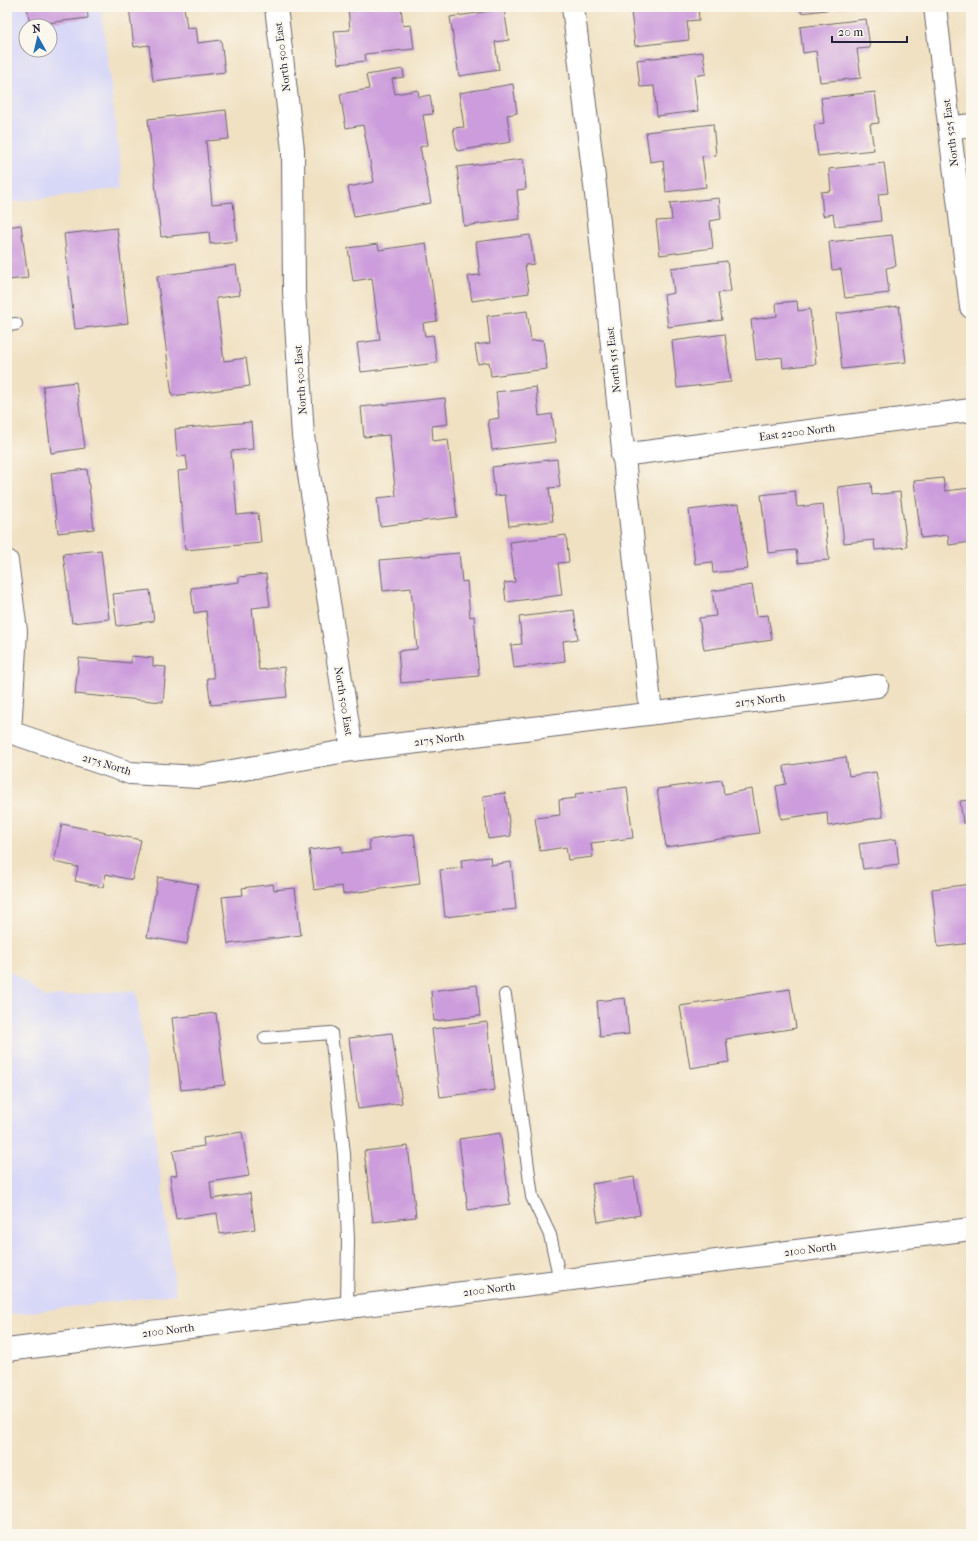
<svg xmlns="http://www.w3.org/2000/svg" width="978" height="1541" font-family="'IM FELL French Canon',serif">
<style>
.built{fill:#d7d7f8;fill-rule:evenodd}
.building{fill:#cc9cdc}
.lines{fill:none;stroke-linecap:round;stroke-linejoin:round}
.lane-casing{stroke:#6a656a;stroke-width:14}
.street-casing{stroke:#6a656a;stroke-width:24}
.lane{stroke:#fff;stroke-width:12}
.street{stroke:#fff;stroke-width:22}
.labels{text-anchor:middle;stroke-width:4;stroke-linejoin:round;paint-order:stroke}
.street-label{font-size:11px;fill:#22223b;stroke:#fbf7ec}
</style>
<rect width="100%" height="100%" fill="#fbf7ec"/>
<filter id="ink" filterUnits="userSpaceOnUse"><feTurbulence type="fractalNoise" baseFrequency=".025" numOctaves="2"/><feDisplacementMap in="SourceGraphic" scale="8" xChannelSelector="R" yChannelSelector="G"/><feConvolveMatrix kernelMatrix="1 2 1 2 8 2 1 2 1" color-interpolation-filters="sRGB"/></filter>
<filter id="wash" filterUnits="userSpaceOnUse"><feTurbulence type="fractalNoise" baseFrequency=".012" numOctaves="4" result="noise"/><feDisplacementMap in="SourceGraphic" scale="16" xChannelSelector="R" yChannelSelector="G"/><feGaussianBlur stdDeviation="0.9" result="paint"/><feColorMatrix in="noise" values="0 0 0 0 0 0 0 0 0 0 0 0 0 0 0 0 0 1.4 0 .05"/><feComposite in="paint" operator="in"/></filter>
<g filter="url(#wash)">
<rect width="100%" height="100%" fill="#f0e1c2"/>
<!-- built -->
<g class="built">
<path d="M7 7H101L123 188 7 203ZM26 26H50V50H26Z"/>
<path d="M7 969 46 997 136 990 176 1294 7 1315Z"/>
</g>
<g id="blocks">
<!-- building -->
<g class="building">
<path d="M27 7H87L88 18 30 25Z"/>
<path d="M129 7H184L187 28 196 27 198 43 221 40 225 72 153 81 149 45 134 47Z"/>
<path d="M348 7H401L403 26 411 25 414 49 365 54 366 61 338 64 334 31 350 30Z"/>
<path d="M646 7H698L699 20 687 21 689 40 635 46 631 11 646 9Z"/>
<path d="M801 7H843V8L801 13Z"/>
<path d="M504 9 509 40 495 42 499 70 459 76 450 17Z"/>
<path d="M866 19 870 48 857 49 861 78 820 82 816 51 803 53 800 27Z"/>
<path d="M703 52 706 74 694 76 698 111 657 116 654 86 640 87 637 60Z"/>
<path d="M403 69 404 77 392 79 395 94 418 90 419 97 430 95 433 114 423 115 428 145 420 147 431 203 354 217 348 187 374 182 363 125 346 128 340 94 369 89 366 75Z"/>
<path d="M513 84 517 113 507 115 511 142 457 151 453 128 464 127 459 93Z"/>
<path d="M875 92 879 123 870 124 874 150 818 156 814 125 824 123 821 98Z"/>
<path d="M226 110 229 139 206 141 212 204 233 202 237 241 210 244 209 232 161 237 148 119Z"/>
<path d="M713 124 716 155 702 156 706 187 666 192 663 160 650 162 646 132Z"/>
<path d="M523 159 526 189 517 190 520 219 464 226 457 167Z"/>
<path d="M884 163 888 193 878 194 881 221 835 226 833 214 823 216 821 192 831 191 829 169Z"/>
<path d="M719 198 721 219 710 221 713 248 660 255 656 221 672 220 670 203Z"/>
<path d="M21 225 28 278 7 280V227Z"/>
<path d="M117 228 128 323 75 329 64 234Z"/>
<path d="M530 235 534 264 525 265 529 293 472 301 468 276 480 275 476 242Z"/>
<path d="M892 235 896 266 886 268 889 293 845 298 841 269 832 270 829 242Z"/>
<path d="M426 243 437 321 423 323 425 336 433 335 437 363 361 372 357 343 380 340 372 278 353 281 348 248 378 244 379 250Z"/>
<path d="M727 261 731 291 718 293 722 320 668 327 664 295 674 293 671 268Z"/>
<path d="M236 265 240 295 216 298 224 361 246 358 250 386 172 396 157 276Z"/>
<path d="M797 301 798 311 810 309 816 364 783 368 782 357 756 360 751 320 777 316 776 303Z"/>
<path d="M899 306 906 362 842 369 836 314Z"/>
<path d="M527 311 531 341 543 340 547 369 491 376 489 362 478 364 475 345 490 343 487 316Z"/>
<path d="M725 334 731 382 677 388 672 341Z"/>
<path d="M76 382 85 448 51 453 43 386Z"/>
<path d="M536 387 539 416 552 414 556 442 492 450 488 420 499 418 496 392Z"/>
<path d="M445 398 448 424 432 426 433 441 448 439 457 517 380 526 377 498 396 496 389 435 364 437 361 407Z"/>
<path d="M251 422 253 449 231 451 237 515 258 513 261 543 185 550 178 471 188 470 186 456 177 457 175 429Z"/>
<path d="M557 459 560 487 549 488 553 521 509 526 505 495 495 496 492 467Z"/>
<path d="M87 469 94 529 58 533 51 473Z"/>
<path d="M943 478 945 491 971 488V542L949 545 948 535 921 538 914 481Z"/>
<path d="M871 483 872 495 900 492 907 547 875 550 874 540 844 543 838 487Z"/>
<path d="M795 491 797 507 823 504 829 560 798 563 796 550 768 553 761 495Z"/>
<path d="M739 504 748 569 713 573 712 562 695 564 689 510Z"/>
<path d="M566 535 569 562 558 563 562 595 506 602 504 583 515 582 510 542Z"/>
<path d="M101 550 109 619 72 623 63 554Z"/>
<path d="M459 553 462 582 467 581 470 617 474 616 479 676 401 683 398 651 417 649 411 588 383 591 380 560Z"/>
<path d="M266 574 270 606 252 608 259 670 284 667 287 697 211 705 207 678H214L206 611 194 613 191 588 239 582V577Z"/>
<path d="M752 585 757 616 768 615 772 640 704 650 699 618 716 616 712 591Z"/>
<path d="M150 590 154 621 117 626 113 594Z"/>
<path d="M574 610 578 639 563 641 565 661 514 668 511 645 522 644 519 617Z"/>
<path d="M131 656 153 658V666L166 667 163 702 75 694 79 658 131 663Z"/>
<path d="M846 757 849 776 876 772 883 817 828 826 827 812 781 819 776 786 786 784 784 766Z"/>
<path d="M722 780 724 794 752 789 759 833 666 847 657 789Z"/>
<path d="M627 787 633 838 591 843 593 857 568 860 566 847 540 851 535 818 560 815 559 800 576 798 575 794Z"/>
<path d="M505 793 511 836 488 839 483 796Z"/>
<path d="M971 800V822L963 823 960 801Z"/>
<path d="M62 824 141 840 132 880 106 874 103 887 75 881 78 867 54 862Z"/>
<path d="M414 834 420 884 343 894 342 886 314 890 309 850 341 846 342 853 370 850 369 840Z"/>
<path d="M896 839 899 864 863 869 859 844Z"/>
<path d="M490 857 491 865 511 862 516 909 445 917 440 870 462 868 461 860Z"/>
<path d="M158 877 198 884 187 944 147 937Z"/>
<path d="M273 884 274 890 295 888 301 935 228 944 222 897 243 895 242 888Z"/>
<path d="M971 884V943L938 947 932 889Z"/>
<path d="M477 985 480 1016 434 1021 431 991Z"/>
<path d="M790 989 796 1028 726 1039 729 1062 690 1068 680 1006Z"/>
<path d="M625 998 629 1034 600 1037 597 1001Z"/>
<path d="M216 1013 225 1085 181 1090 172 1018Z"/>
<path d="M487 1022 495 1090 440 1097 432 1029Z"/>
<path d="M392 1033 402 1103 358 1109 349 1038Z"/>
<path d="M242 1132 249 1176 210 1182 212 1199 250 1193 255 1229 220 1234 217 1213 176 1219 170 1176 177 1175 173 1151 204 1146 203 1138Z"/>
<path d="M500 1133 510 1204 468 1210 459 1139Z"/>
<path d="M408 1146 416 1217 373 1222 364 1151Z"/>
<path d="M634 1177 640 1215 598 1222 592 1184Z"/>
</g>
</g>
</g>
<g filter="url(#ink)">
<use href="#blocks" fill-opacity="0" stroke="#6a656a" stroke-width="1"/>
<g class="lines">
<defs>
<g id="lane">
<path d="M7 325 16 324"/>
<path d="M505 995 532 1197 550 1235 560 1280"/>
<path d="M265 1038 331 1033 344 1154 348 1239 347 1307"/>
</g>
<g id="street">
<path d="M276 7 293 150 294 291 303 436 352 750"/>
<path d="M573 7 596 194 651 713"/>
<path d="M935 7 971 307"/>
<path d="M950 128 971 125"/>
<path d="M622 455 971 410"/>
<path d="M7 561 16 631 10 732"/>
<path d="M7 732H10L130 773 198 777 352 750 877 686"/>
<path d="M7 1350 971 1229"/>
</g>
</defs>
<!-- lane casing -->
<use href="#lane" class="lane-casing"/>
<!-- street casing -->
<use href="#street" class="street-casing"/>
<!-- lane -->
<use href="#lane" class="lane"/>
<!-- street -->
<use href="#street" class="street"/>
</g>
</g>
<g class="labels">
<!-- street labels -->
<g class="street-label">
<text transform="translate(282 57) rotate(-97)" y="4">North 500 East</text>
<text transform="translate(950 133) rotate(-97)" y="4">North 525 East</text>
<text transform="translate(613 360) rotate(-96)" y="4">North 515 East</text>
<text transform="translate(300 380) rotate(-94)" y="4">North 500 East</text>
<text transform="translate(797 432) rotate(-7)" y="4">East 2200 North</text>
<text transform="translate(760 700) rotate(-7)" y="4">2175 North</text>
<text transform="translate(344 701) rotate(81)" y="4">North 500 East</text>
<text transform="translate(439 739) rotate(-7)" y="4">2175 North</text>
<text transform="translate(107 764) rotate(17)" y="4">2175 North</text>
<text transform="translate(810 1249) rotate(-7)" y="4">2100 North</text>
<text transform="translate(489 1289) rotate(-7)" y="4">2100 North</text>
<text transform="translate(168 1330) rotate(-7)" y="4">2100 North</text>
</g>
</g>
<!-- margin -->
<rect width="978" height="1541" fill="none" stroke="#fbf7ec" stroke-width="24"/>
<!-- north arrow -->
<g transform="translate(38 38) rotate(352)"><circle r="19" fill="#fbf7ec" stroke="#a4a2a5"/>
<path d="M0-3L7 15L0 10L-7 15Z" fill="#1f6fb2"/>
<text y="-6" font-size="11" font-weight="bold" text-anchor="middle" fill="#22223b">N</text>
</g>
<!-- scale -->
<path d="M832 36v6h75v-6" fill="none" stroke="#22223b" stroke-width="2"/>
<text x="838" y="36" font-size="12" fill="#22223b" stroke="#fbf7ec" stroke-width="3" paint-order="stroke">20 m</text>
</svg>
